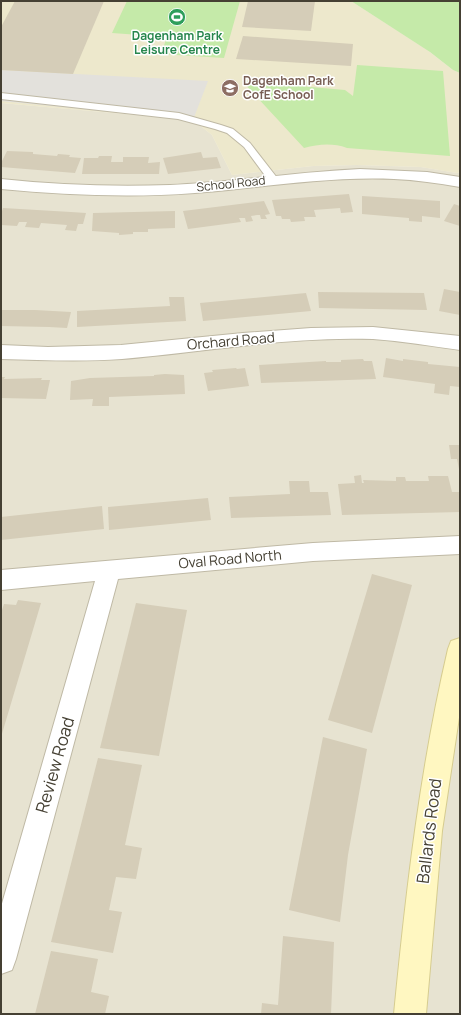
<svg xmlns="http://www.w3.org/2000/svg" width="461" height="1015" font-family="Manrope,sans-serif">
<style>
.residential{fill:#e7e3d1}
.education{fill:#ede8cc}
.green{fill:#c5eaa9}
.parking{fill:#e3e1dc}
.building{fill:#d5cdb8}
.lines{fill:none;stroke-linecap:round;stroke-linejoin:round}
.service-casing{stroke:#bfb9a5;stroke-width:2}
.minor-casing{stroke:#bfb9a5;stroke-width:2}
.secondary-casing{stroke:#d6cc8f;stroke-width:2}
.service{fill:#fff;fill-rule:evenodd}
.minor{fill:#fff;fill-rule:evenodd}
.secondary{fill:#fff7c1;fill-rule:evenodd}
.labels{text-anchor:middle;stroke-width:3;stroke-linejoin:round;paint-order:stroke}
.far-leisure-label{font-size:12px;font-weight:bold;fill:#27864d;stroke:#fff}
.far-education-label{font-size:12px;font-weight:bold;fill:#785e54;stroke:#fff;text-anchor:start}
.far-street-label{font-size:12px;fill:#454033;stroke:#fff}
.street-label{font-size:14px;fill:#454033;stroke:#fff}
.near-street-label{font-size:17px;fill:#454033;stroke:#fff}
</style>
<rect width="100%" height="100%" fill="#f3f0e3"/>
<!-- residential -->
<path class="residential" d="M1 103 193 120 212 135 232 175 313 166 357 165 421 167 457 173 460 172V1014H1Z"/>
<!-- education -->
<path class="education" d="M1 1H351L426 49 453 70 460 73V172L457 173 421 167 357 165 313 166 232 175 212 135 193 120 1 103Z"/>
<!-- green -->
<g class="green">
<path d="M127 1H240L224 58 161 54 167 37 112 33Z"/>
<path d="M351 1H460V73L453 70 430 52Z"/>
<path d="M357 65 443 71 450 156 347 148C333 143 319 144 304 148L242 81 345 90 353 96Z"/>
</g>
<!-- parking -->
<path class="parking" d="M1 70 208 81 193 120 1 101Z"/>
<!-- building -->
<g class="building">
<path d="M15 1H104L73 74 1 70V27Z"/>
<path d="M248 1H315L311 31 242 27Z"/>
<path d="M243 36 353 44 351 66 236 59Z"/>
<path d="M7 151 33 152V154L57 156 58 154 70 155 69 157 81 158 75 173 1 167V163Z"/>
<path d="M201 152 203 158 217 157 221 168 168 174 163 158Z"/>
<path d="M99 156H112L111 162H123V157H149L148 163 160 162 159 174H82L84 158H98Z"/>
<path d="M349 194 353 212 341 213 340 208 314 210 316 217H304L305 221 291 222 290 219H282L281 216H276L272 200Z"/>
<path d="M362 196 440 201V218L422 216V222L409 221V218L362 214Z"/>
<path d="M264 201 270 214 265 215 267 219H261L260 215H257L251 216 253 221 246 222 245 218H239L241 222 188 229 183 211Z"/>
<path d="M454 204 460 206V226L444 221Z"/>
<path d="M3 208 71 212 86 213 83 224H78L76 231 65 230 67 225 41 223 39 228 25 227 27 222H19L17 226 1 225V214Z"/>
<path d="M175 211V228L148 229V232H133V234L119 235V233L92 231 93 213Z"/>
<path d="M444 289 460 292V315L439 311Z"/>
<path d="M318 292 424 293 427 310 319 308Z"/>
<path d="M306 293 311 311 203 321 200 303Z"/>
<path d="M169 297H184L186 321 77 327V311L170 306Z"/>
<path d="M1 310H35L71 312 67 328 49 327 1 326Z"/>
<path d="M386 358 403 361V359L428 362V364L460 367V387L450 386 449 395 434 393 435 384 383 377Z"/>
<path d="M363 359 364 361H372L376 379 261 383 259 365 326 361V362H341V360Z"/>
<path d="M236 368 237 369 245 368 249 386 208 391 204 373 213 372 212 370Z"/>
<path d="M165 374 184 375 185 394 109 397V406H92L93 399 70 400 71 381 90 378 154 376V375Z"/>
<path d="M1 377H5L4 379 42 378 41 380H50L46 399 1 398Z"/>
<path d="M449 445H460V474L457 459H451Z"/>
<path d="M361 475 362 483H364L363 480 396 481V477H405L406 481H429L428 476H448L452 492H460V512L342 515 338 484 355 483 354 476Z"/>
<path d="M289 481H309L310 492H328L331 515 231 518 229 497 290 494Z"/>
<path d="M208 498 211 520 109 530 108 507Z"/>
<path d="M102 506 104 529 1 540V517Z"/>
<path d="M372 574 412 585 372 733 328 720Z"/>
<path d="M18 600 41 603 1 737V613L4 604 16 605Z"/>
<path d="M136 603 187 610 159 756 100 748Z"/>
<path d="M323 737 367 749 348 855 340 922 289 910Z"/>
<path d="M98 758 142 765 125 845 142 848 136 879 116 877 109 910 122 912 113 953 51 942Z"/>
<path d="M283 936 334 942 331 1014H261L262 1003 278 1005Z"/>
<path d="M51 951 98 959 91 992 109 996 105 1014H35Z"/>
</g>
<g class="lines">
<defs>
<path id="service" d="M1 93 179 113 221 125 233 129 250 143 278 179 273 182 269 181 244 147 227 133 215 129 178 119 1 99Z"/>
<g id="minor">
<path d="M360 169 427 172 460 177V187C438 183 416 180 394 179 327 176 261 188 195 193 130 198 65 195 1 189V179C57 185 114 187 170 185 234 182 297 172 360 169Z"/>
<path d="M373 327 460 336V350C431 346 402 341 373 339 289 336 205 352 122 359 82 362 41 360 1 359V345L48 347 121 345 243 333 311 328Z"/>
<path d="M460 536V554L313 561 118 579 16 959 12 970 1 974V907L95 581 1 590V570L313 543Z"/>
</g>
<path id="secondary" d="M460 638V711L442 831 426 1014H394C406 891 420 769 448 649L451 641Z"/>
</defs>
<!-- service casing -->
<use href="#service" class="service-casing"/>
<!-- minor casing -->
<use href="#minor" class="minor-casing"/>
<!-- secondary casing -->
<use href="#secondary" class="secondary-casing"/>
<!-- service -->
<use href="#service" class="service"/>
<!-- minor -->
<use href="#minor" class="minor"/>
<!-- secondary -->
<use href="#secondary" class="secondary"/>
</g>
<!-- icons -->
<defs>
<symbol id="stadium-disc" viewBox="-11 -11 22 22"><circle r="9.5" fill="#2e9e5b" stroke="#fff"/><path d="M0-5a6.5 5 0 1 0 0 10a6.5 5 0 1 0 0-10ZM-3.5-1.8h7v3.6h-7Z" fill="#fff"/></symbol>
<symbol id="school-disc" viewBox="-11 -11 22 22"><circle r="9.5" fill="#8d6e63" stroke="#fff"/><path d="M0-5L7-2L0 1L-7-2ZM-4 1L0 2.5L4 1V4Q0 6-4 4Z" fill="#fff"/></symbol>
</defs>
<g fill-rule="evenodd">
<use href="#stadium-disc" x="167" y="7" width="20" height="20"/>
<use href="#school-disc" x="220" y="78" width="20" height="20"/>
</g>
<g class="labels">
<!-- far-leisure labels -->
<g class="far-leisure-label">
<text x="177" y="40">Dagenham Park<tspan x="177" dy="14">Leisure Centre</tspan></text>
</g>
<!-- far-education labels -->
<g class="far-education-label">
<text x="243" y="85">Dagenham Park<tspan x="243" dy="14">CofE School</tspan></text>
</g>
<!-- far-street labels -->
<g class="far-street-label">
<text transform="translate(231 184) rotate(-6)" y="4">School Road</text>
</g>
<!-- street labels -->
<g class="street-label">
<text transform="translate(231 341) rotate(-5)" y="5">Orchard Road</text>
<text transform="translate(230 559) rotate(-5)" y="5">Oval Road North</text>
</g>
<!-- near-street labels -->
<g class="near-street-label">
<text transform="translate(55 765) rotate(-74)" y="6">Review Road</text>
<text transform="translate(429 831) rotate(-83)" y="6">Ballards Road</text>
</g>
</g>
<!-- border -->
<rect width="461" height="1015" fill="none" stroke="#454033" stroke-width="4"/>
</svg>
